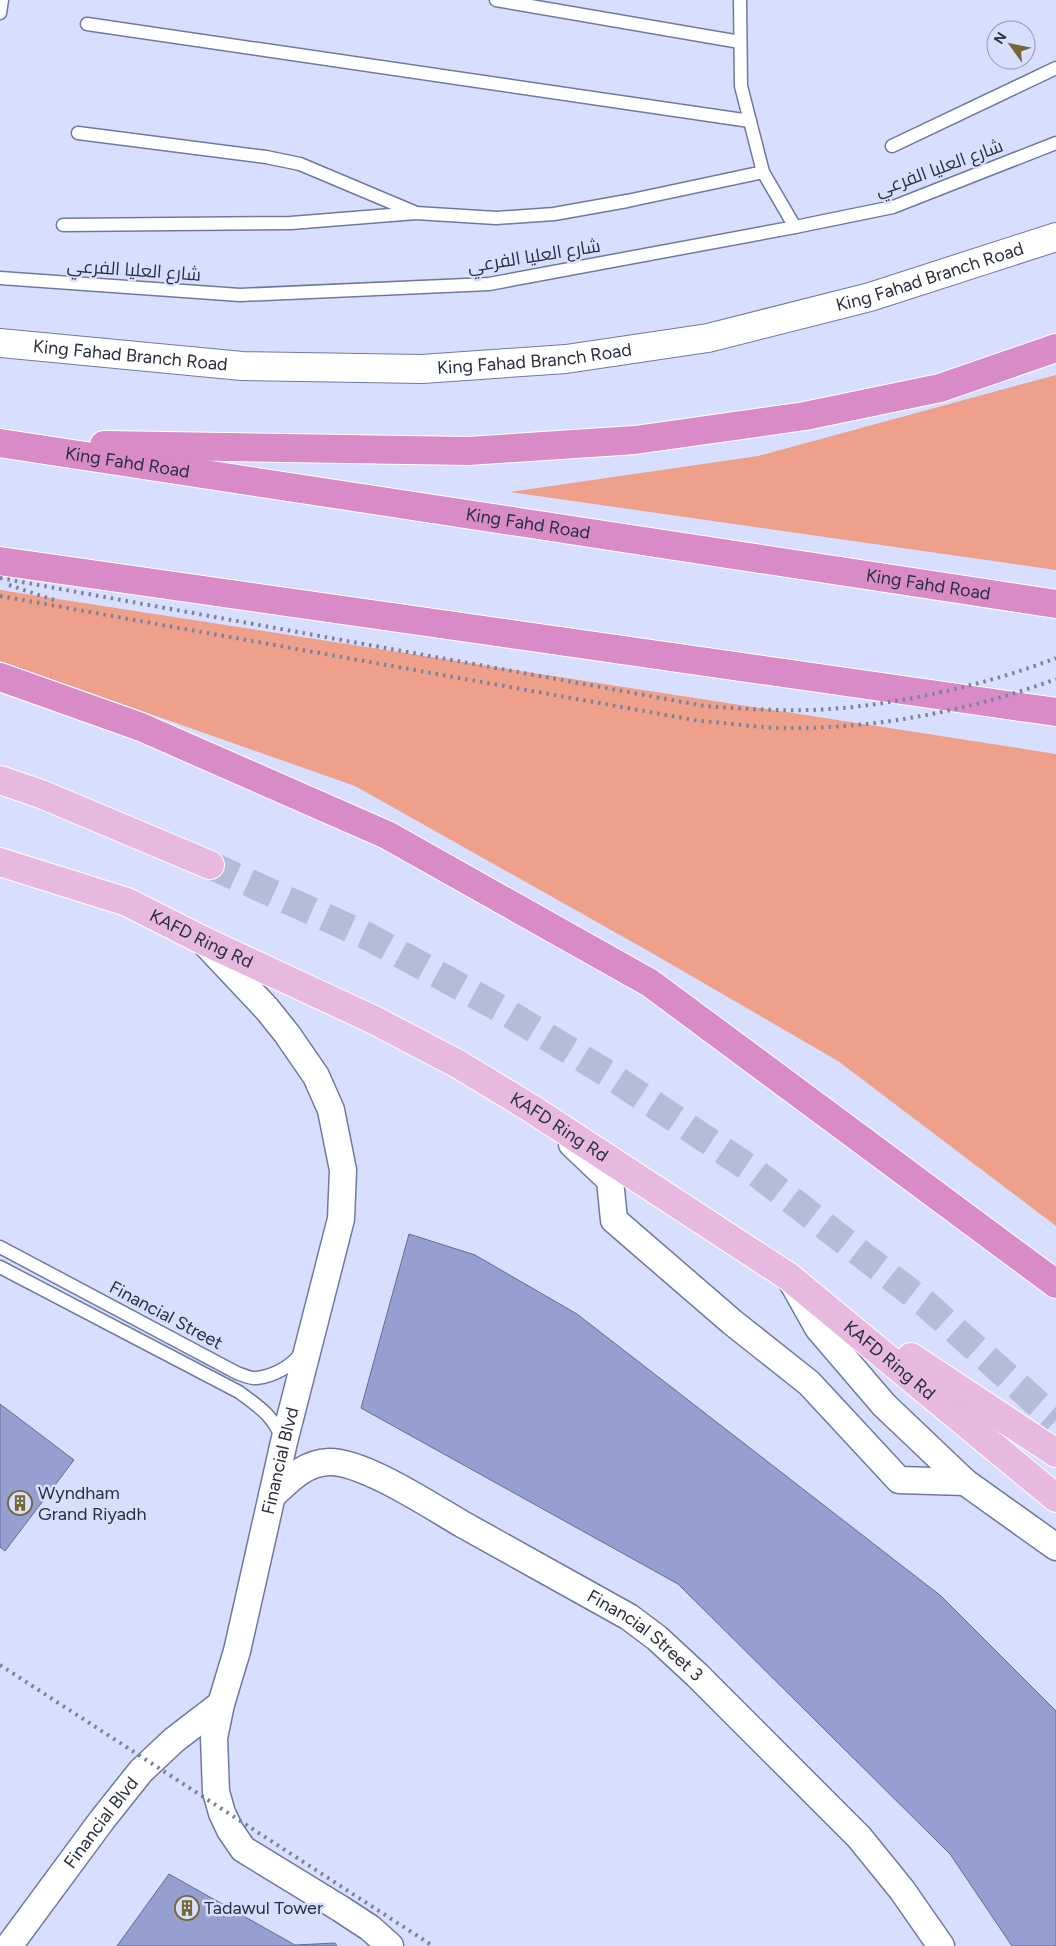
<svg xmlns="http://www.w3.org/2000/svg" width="1056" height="1946" font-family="Figtree,Cairo,sans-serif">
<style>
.green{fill:#efa08b}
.building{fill:#96a0d0;stroke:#636c99}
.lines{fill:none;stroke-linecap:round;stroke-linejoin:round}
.primary-tunnel{stroke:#b5bcd8;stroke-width:28;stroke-dasharray:28 14;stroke-linecap:butt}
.lane-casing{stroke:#6e78a5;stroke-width:15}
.street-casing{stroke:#6e78a5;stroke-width:29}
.secondary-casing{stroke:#6e78a5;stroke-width:30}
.primary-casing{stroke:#fff;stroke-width:30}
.highway-casing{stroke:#fff;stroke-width:30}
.lane{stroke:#fff;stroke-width:12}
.street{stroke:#fff;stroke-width:26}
.secondary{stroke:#fff;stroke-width:28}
.primary{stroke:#e8b9de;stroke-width:28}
.highway{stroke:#d98bc8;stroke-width:28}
.rail{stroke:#7c829b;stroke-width:4;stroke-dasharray:2.5 5;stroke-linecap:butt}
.labels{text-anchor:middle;stroke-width:5;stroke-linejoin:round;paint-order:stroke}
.street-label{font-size:18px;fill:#2a2e42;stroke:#d8dffe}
.poi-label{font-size:18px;fill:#2a2e42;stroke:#d8dffe;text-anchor:start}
</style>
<rect width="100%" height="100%" fill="#d8dffe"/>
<!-- green -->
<g class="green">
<path d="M1056 375V570L510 492 758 456Z"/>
<path d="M0 590 1056 754V1226L838 1061 650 952 355 786 0 661Z"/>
</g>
<!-- building -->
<g class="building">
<path d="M409 1234 475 1255 577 1314 941 1596 1056 1711V1946H1012L950 1854 678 1584 361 1408Z"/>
<path d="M0 1404 74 1460 5 1551 0 1547Z"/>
<path d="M169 1874 295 1945 335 1943 337 1946H117Z"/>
</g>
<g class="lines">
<!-- primary-tunnel -->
<path class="primary-tunnel" d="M210 865 369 937 503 1010 608 1074 755 1172 927 1305 1056 1420"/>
<defs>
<g id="lane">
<path d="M496 0 740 42"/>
<path d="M740 0 741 86 763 172 795 227"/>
<path d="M0 13 2 0"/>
<path d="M87 24 750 121"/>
<path d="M78 133 266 157 300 164 414 212"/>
<path d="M892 146 1056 68"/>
<path d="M63 225 291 223 416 213 496 218 554 214 627 201 763 172"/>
<path d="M0 278 240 295 489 284 795 227 893 207 1056 143"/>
<path d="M0 1247 237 1373C243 1375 251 1379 257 1378 274 1376 292 1366 302 1352"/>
<path d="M0 1267 239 1392C259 1407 273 1415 282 1439"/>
</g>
<g id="street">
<path d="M572 1144 610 1180 614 1220 732 1322 809 1383 899 1480 965 1482"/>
<path d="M791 1280 818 1328 884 1405 965 1482 1056 1547"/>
<path id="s1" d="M272 1496C289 1480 304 1463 329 1462 363 1461 431 1506 462 1524 518 1555 573 1586 629 1617L657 1638 697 1675 859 1837 902 1890 941 1946"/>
<path d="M221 1704 214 1738 216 1792 222 1813 230 1830 243 1849 341 1909 370 1928 390 1946"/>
<path id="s2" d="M9 1946 102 1820 141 1771 174 1740 221 1704 237 1651 284 1442 341 1219 343 1170 331 1110 316 1076 287 1034 267 1009 205 943"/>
</g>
<g id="secondary">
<path id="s3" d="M0 343 242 366 422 369 566 359 708 338 870 297 1056 237"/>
</g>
<g id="primary">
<path d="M0 780 41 794 210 865"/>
<path id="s4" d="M0 862 127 902 202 940 374 1020 458 1064 532 1109 789 1277 1056 1498"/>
<path d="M911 1357 1056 1453"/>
</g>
<g id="highway">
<path id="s5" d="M0 443 1056 604"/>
<path d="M104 445 468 451 635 440 805 416 940 388 1056 348"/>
<path d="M0 561 1056 712"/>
<path d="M0 677 141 727 387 835 650 983 1056 1284"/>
</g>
</defs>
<!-- lane casing -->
<use href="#lane" class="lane-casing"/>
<!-- street casing -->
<use href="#street" class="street-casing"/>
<!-- secondary casing -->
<use href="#secondary" class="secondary-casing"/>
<!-- primary casing -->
<use href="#primary" class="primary-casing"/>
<!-- highway casing -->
<use href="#highway" class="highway-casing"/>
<!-- lane -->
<use href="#lane" class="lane"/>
<!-- street -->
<use href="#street" class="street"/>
<!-- secondary -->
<use href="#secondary" class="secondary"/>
<!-- primary -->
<use href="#primary" class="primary"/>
<!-- highway -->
<use href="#highway" class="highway"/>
<!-- rail -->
<g class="rail">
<path d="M0 578 705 706C746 709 789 712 830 709 901 704 990 684 1056 658"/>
<path d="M9 585 54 600"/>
<path d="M0 596 700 721C732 723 764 729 795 728 881 728 976 709 1056 679"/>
<path d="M0 1665 433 1946"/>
</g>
</g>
<!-- icons -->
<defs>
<symbol id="building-ring" viewBox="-11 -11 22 22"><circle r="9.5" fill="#d8dffe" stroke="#766835" stroke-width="1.5"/><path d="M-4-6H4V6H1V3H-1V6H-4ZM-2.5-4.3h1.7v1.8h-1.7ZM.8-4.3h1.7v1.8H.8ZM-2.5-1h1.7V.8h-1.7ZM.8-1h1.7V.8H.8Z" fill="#766835"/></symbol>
</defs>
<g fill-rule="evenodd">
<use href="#building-ring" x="6" y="1489" width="28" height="28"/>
<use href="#building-ring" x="173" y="1894" width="28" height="28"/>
</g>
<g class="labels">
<!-- street labels -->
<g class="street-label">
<text transform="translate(939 168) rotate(-20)" y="6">شارع العليا الفرعي</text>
<text transform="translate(534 256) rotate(-9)" y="6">شارع العليا الفرعي</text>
<text transform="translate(134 270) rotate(4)" y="6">شارع العليا الفرعي</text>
<text dy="6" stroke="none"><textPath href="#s3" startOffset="941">King Fahad Branch Road</textPath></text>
<text dy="6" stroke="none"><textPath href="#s3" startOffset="131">King Fahad Branch Road</textPath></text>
<text dy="6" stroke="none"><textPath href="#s3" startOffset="536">King Fahad Branch Road</textPath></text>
<text dy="6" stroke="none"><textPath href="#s5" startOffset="129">King Fahd Road</textPath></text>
<text dy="6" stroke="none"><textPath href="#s5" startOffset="534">King Fahd Road</textPath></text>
<text dy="6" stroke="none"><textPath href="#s5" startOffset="939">King Fahd Road</textPath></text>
<text dy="6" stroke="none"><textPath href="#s4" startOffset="216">KAFD Ring Rd</textPath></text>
<text dy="6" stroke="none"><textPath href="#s4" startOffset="621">KAFD Ring Rd</textPath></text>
<text transform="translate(166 1315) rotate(28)" y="6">Financial Street</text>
<text dy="6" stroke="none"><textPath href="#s4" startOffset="1026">KAFD Ring Rd</textPath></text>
<text dy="6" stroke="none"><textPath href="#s2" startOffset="574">Financial Blvd</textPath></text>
<text dy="6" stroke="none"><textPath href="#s1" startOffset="431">Financial Street 3</textPath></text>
<text dy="6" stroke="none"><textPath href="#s2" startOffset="154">Financial Blvd</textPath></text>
</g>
<!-- poi labels -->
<g class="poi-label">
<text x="38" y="1499">Wyndham<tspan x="38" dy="21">Grand Riyadh</tspan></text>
<text x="204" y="1914">Tadawul Tower</text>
</g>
</g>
<!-- north arrow -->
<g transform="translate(1011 45) rotate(303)"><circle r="24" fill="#d8dffe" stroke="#9298b3"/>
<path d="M0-4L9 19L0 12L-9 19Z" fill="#766835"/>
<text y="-8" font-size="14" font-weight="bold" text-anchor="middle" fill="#2a2e42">N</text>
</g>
</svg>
